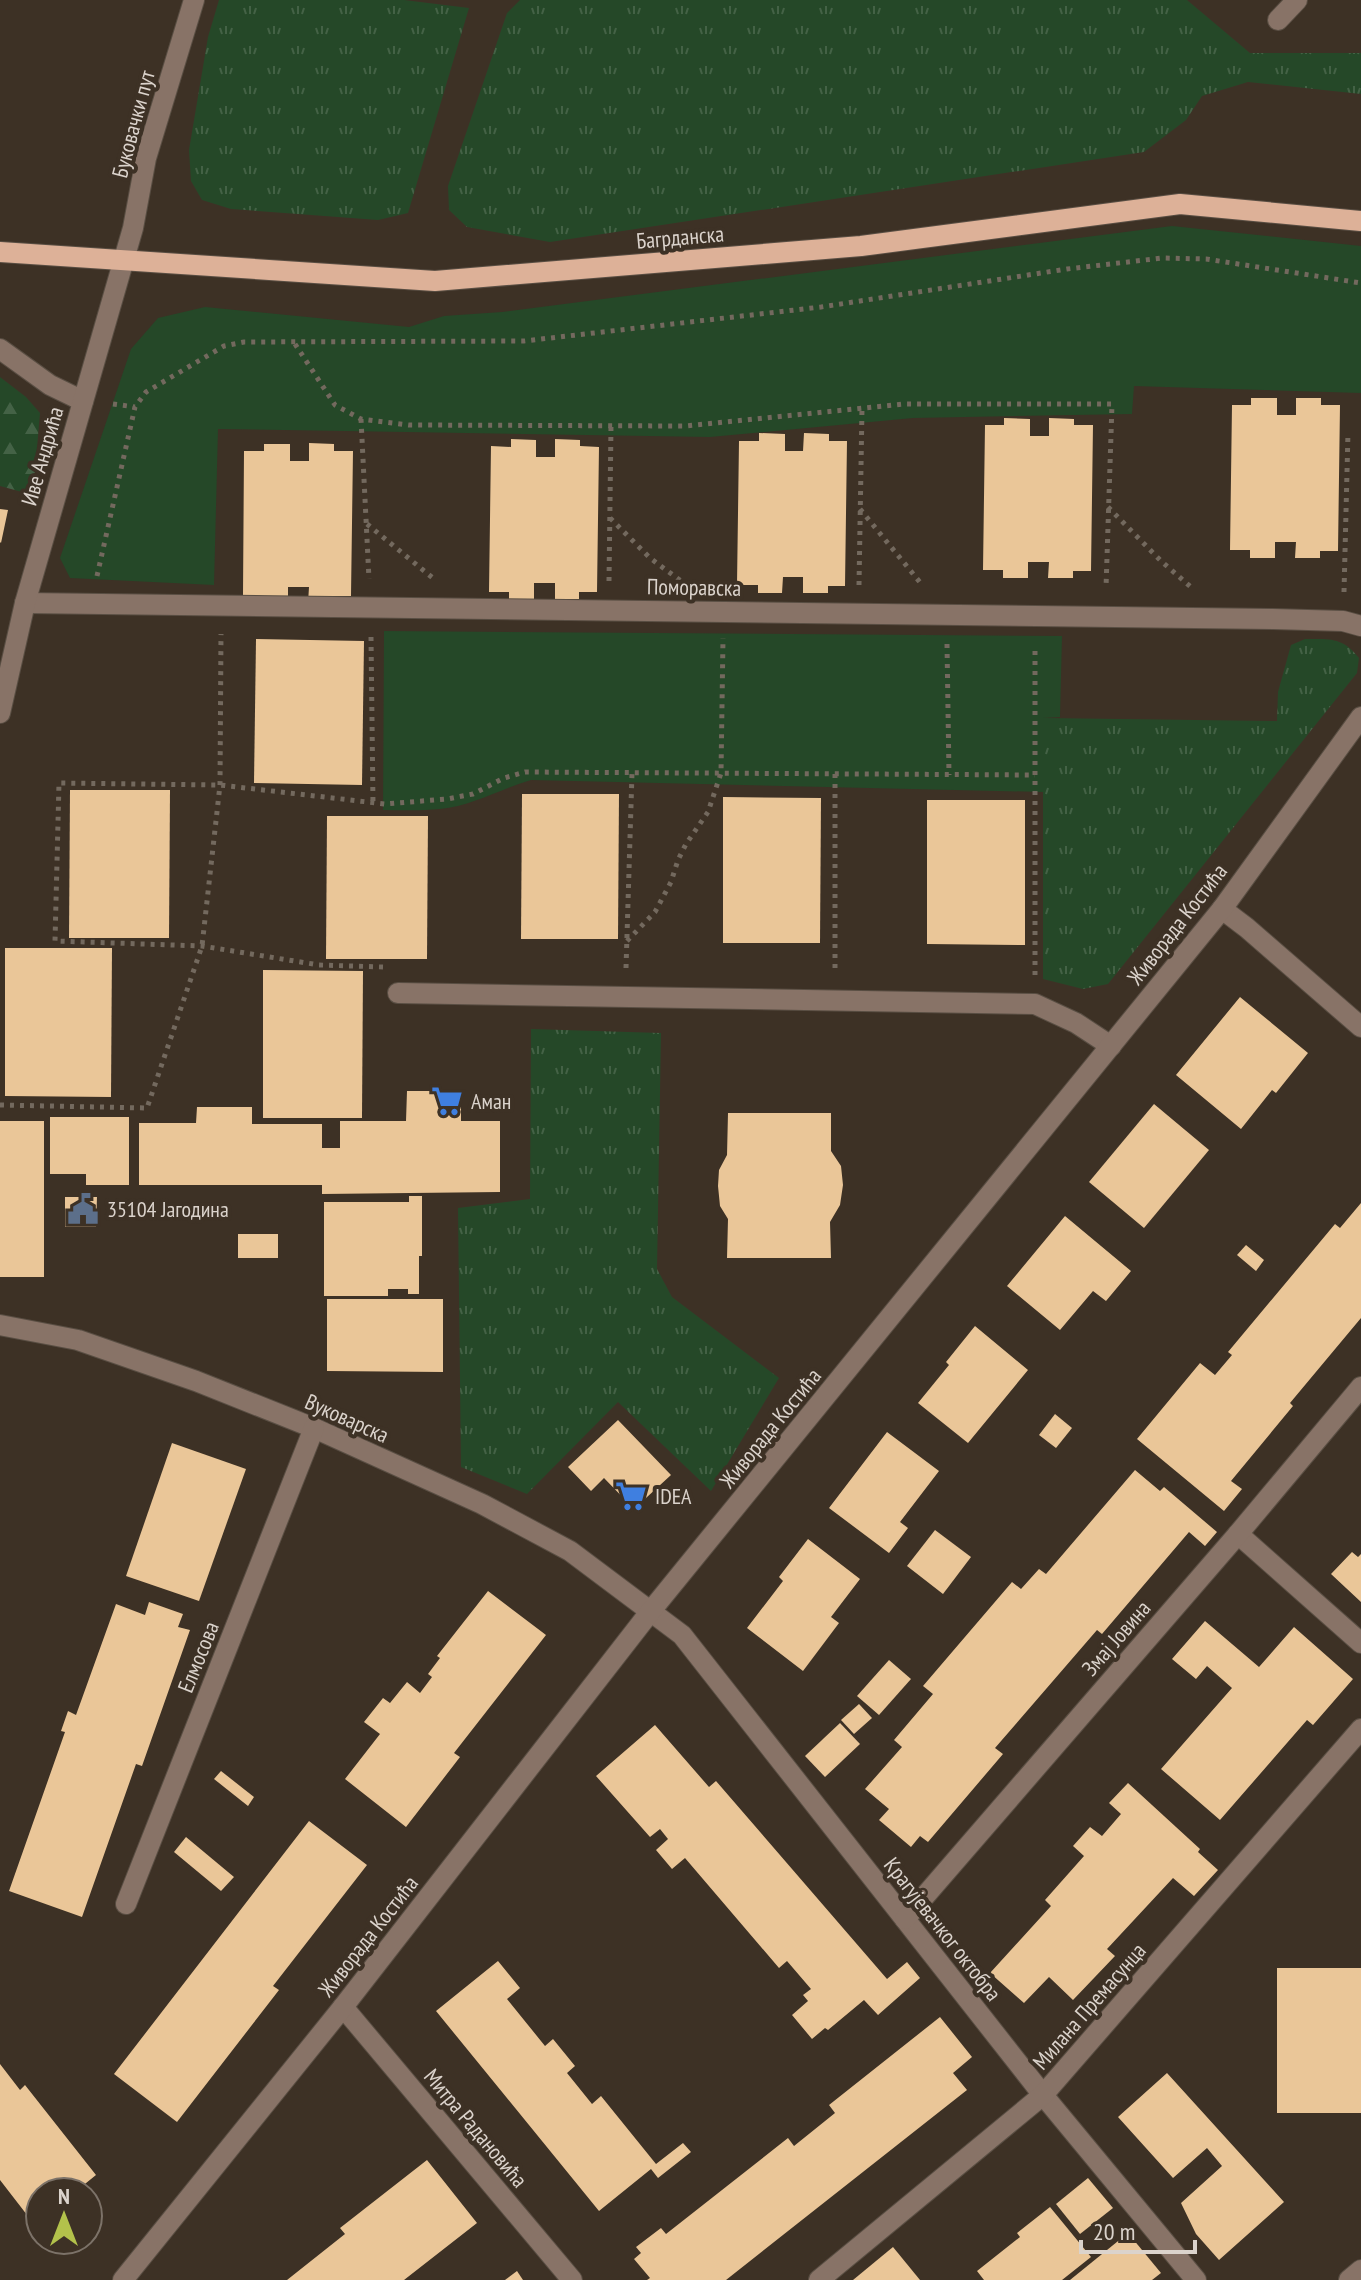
<svg xmlns="http://www.w3.org/2000/svg" width="1361" height="2280" font-family="'PT Sans Narrow',sans-serif">
<style>
.grass{fill:url(#grass-tufts)}
.forest{fill:url(#forest-firs)}
.green{fill:#254828}
.building{fill:#eac698}
.lines{fill:none;stroke-linecap:round;stroke-linejoin:round}
.minor-casing{stroke:#594e43;stroke-width:22}
.major-casing{stroke:#594e43;stroke-width:22}
.path{stroke:#73695e;stroke-width:5;stroke-dasharray:4 6;stroke-linecap:butt}
.minor{stroke:#887367;stroke-width:20}
.major{stroke:#ddb198;stroke-width:20}
.labels{text-anchor:middle;stroke-width:8;stroke-linejoin:round;paint-order:stroke}
.street-label{font-size:22px;fill:#dbd3cc;stroke:#3d3125}
.poi-label{font-size:22px;fill:#dbd3cc;stroke:#3d3125;text-anchor:start}
</style>
<defs>
<pattern id="grass-tufts" width="24" height="20" patternUnits="userSpaceOnUse" patternTransform="scale(2)"><rect width="24" height="20" fill="#254828"/><path d="M3 7l-1-3M5 7V3M7 7l1-3M15 17l-1-3M17 17v-4M19 17l1-3" fill="none" stroke="#446246"/></pattern>
<pattern id="forest-firs" width="22" height="20" patternUnits="userSpaceOnUse" patternTransform="scale(2)"><rect width="22" height="20" fill="#254828"/><path d="M5 1l3.5 6h-7zM16 11l3.5 6h-7z" fill="#446246"/></pattern>
</defs>
<rect width="100%" height="100%" fill="#3d3125"/>
<!-- grass -->
<g class="grass">
<path d="M219 0H404L469 8 408 213 378 220 231 209 202 200 191 181 189 150 208 37Z"/>
<path d="M520 0H1187L1250 53H1361V94L1248 82 1202 96 1186 120 1144 152 550 242 467 227 449 210 448 186 507 13Z"/>
<path d="M1305 639C1330 639 1343 637 1359 658L1357 673 1108 984 1083 989 1043 979V718L1277 721 1278 692 1291 645Z"/>
<path d="M531 1029 661 1033 657 1269 672 1297 779 1378 711 1491 618 1402 527 1494 461 1467 458 1208 530 1199Z"/>
</g>
<!-- forest -->
<path class="forest" d="M0 377 26 397 40 413 33 495 0 486Z"/>
<!-- green -->
<g class="green">
<path d="M1172 226 1361 246V393L1134 386 1132 414 913 418 710 437 218 429 214 585 70 578 60 558 131 349 158 318 205 307 409 327 444 316 502 312Z"/>
<path d="M384 631 1062 636 1060 717 1043 718V792L531 780C500 789 472 806 440 809 421 811 401 810 383 810Z"/>
</g>
<!-- building -->
<g class="building">
<path d="M1251 398H1277V415H1296V398H1321V405H1340L1338 551H1320V558H1295L1296 542H1275V558H1250V550H1230L1232 405H1251Z"/>
<path d="M1004 418 1030 419V436H1049V418L1074 419V425H1093L1091 571H1073V578H1048L1049 562H1028V578H1003V570H983L985 425H1004Z"/>
<path d="M759 433 785 434V451H803L804 433 829 434V441H847L845 586H828V593H803V577H783L782 593H758V585H737L739 441H759Z"/>
<path d="M511 439 536 440V457H555V439L580 440V446L599 447 597 592H579V599H555V583H534V600L509 599V592H489L491 446 511 447Z"/>
<path d="M309 443 334 444V451H353L351 596H333V603H308L309 587H288V603H263V596L243 595 244 451H264V444H290V461H309Z"/>
<path d="M0 509 8 510 1 543 0 542Z"/>
<path d="M256 639 364 641 362 785 254 783Z"/>
<path d="M70 790H170L169 938H69Z"/>
<path d="M522 794H619L618 939H521Z"/>
<path d="M723 797 821 798 820 943H723Z"/>
<path d="M927 800H1025V945L927 944Z"/>
<path d="M327 816H428L427 959H326Z"/>
<path d="M5 948H112L111 1097 5 1096Z"/>
<path d="M263 970 363 971 362 1118H263Z"/>
<path d="M1240 997 1308 1053 1276 1093 1272 1090 1241 1129 1176 1075Z"/>
<path d="M407 1091H461V1121H500V1192L322 1194V1185H139V1123H196L197 1107H252V1124H322V1148H340V1121H406Z"/>
<path d="M1154 1104 1209 1150 1144 1228 1089 1182Z"/>
<path d="M728 1113H831V1151L841 1166 843 1185 840 1205 830 1222 831 1258H727L728 1219 720 1206 718 1186 719 1170 727 1155Z"/>
<path d="M50 1117H129V1185H86V1174H50Z"/>
<rect x="0" y="1121" width="44" height="156"/>
<path d="M409 1196H422V1256H419V1294H408V1289H388V1296H324V1202H409Z"/>
<path d="M65 1197H97L96 1227H65Z"/>
<path d="M1361 1203V1318L1290 1403 1293 1406 1231 1481 1242 1489 1224 1511 1137 1439 1200 1363 1215 1375 1232 1355 1228 1352 1335 1224 1340 1228Z"/>
<path d="M1065 1216 1131 1271 1106 1301 1093 1291 1060 1330 1007 1286Z"/>
<rect x="238" y="1234" width="40" height="24"/>
<path d="M1246 1245 1264 1260 1256 1271 1237 1255Z"/>
<path d="M327 1299H443V1372L327 1371Z"/>
<path d="M975 1326 1028 1370 968 1443 918 1403 949 1365 946 1362Z"/>
<path d="M1055 1414 1072 1428 1056 1448 1039 1435Z"/>
<path d="M618 1420 671 1475 634 1509 604 1478 591 1491 568 1467Z"/>
<path d="M887 1432 939 1471 900 1522 908 1528 889 1553 829 1508Z"/>
<path d="M172 1443 246 1469 199 1601 126 1576Z"/>
<path d="M1135 1470 1160 1491 1164 1487 1217 1532 1205 1546 1189 1532 1102 1634 1097 1630 995 1748 1003 1754 928 1842 920 1836 911 1847 879 1820 889 1809 865 1789 902 1747 894 1740 933 1694 923 1686 1012 1582 1021 1589 1039 1569 1046 1574Z"/>
<path d="M935 1530 971 1557 943 1594 907 1566Z"/>
<path d="M808 1539 860 1579 831 1617 839 1623 803 1671 747 1628 783 1581 779 1577Z"/>
<path d="M1352 1552 1358 1557 1361 1554V1602L1331 1574Z"/>
<path d="M488 1591 546 1635 454 1753 460 1757 406 1827 345 1779 380 1734 364 1722 383 1698 390 1703 407 1682 420 1693 432 1677 428 1674 440 1658 437 1656Z"/>
<path d="M149 1602 183 1614 178 1627 190 1630 142 1766 136 1764 82 1917 9 1891 65 1732 61 1731 68 1711 76 1715 116 1604 145 1615Z"/>
<path d="M1205 1621 1259 1667 1294 1627 1353 1679 1313 1725 1307 1720 1220 1820 1161 1769 1232 1688 1207 1666 1196 1679 1172 1659Z"/>
<path d="M889 1660 911 1679 879 1715 857 1696Z"/>
<path d="M859 1704 872 1718 854 1734 841 1720Z"/>
<path d="M840 1723 860 1744 825 1777 805 1756Z"/>
<path d="M655 1725 709 1787 716 1781 887 1979 907 1962 920 1978 878 2015 864 2000 828 2030 825 2028 812 2039 792 2015 808 2001 803 1995 811 1989 787 1961 779 1968 685 1858 672 1869 656 1850 668 1839 660 1829 650 1837 596 1776Z"/>
<path d="M221 1771 254 1797 248 1806 214 1779Z"/>
<path d="M1128 1783 1200 1849 1198 1852 1218 1870 1194 1896 1173 1878 1107 1949 1115 1956 1073 2000 1049 1977 1024 2003 990 1973 1051 1906 1045 1900 1084 1856 1073 1846 1090 1827 1102 1836 1121 1814 1109 1803Z"/>
<path d="M309 1821 367 1865 273 1986 279 1990 177 2122 114 2074Z"/>
<path d="M186 1837 234 1877 221 1891 174 1852Z"/>
<path d="M498 1961 520 1988 507 1999 545 2046 553 2039 575 2066 567 2073 592 2104 601 2096 656 2164 683 2143 691 2152 658 2178 651 2169 599 2211 436 2011Z"/>
<rect x="1277" y="1968" width="84" height="145"/>
<path d="M940 2017 972 2057 953 2073 967 2090 726 2280H647L650 2278 634 2259 641 2253 636 2247 661 2228 666 2234 788 2138 794 2146 835 2113 829 2105Z"/>
<path d="M0 2064 20 2090 25 2085 96 2175 75 2192H40V2219L34 2224 0 2180Z"/>
<path d="M1167 2073 1284 2202 1219 2260 1196 2234 1181 2203 1222 2166 1207 2148 1173 2178 1118 2117Z"/>
<path d="M427 2160 477 2223 404 2280H287L345 2234 340 2228Z"/>
<path d="M1088 2178 1113 2208 1080 2234 1056 2204Z"/>
<path d="M1050 2207 1091 2257 1062 2280H984L977 2271 1020 2237 1017 2233Z"/>
<path d="M1128 2233 1161 2273 1152 2280H1070Z"/>
<path d="M893 2247 920 2280H853Z"/>
<path d="M517 2271 523 2280H505Z"/>
</g>
<g class="lines">
<defs>
<g id="minor">
<path d="M1278 20 1297 0"/>
<path d="M0 349 50 385 83 401"/>
<path d="M25 603 1273 619 1343 621 1361 626"/>
<path d="M0 713 25 603 133 228 146 158 194 0"/>
<path d="M1222 909 1247 928 1361 1027"/>
<path d="M398 993 1035 1004 1076 1023 1111 1046"/>
<path d="M0 1325 78 1340 196 1381 314 1428 482 1504 570 1551 682 1635 1043 2095 1196 2280"/>
<path d="M1238 1534 1361 1643"/>
<path d="M126 1904 314 1428"/>
<path d="M905 1919 1238 1534 1361 1387"/>
<path d="M343 2007 572 2280"/>
<path d="M123 2280 343 2007 650 1612 1222 909 1361 717"/>
<path d="M819 2280 1043 2095 1361 1729"/>
<path d="M1349 2280 1361 2270"/>
</g>
<path id="major" d="M0 252 435 281 861 246 1180 204 1361 221"/>
</defs>
<!-- minor casing -->
<use href="#minor" class="minor-casing"/>
<!-- major casing -->
<use href="#major" class="major-casing"/>
<!-- path -->
<g class="path">
<path d="M295 344 335 405 361 419 409 425 685 426 904 404H1112L1106 588"/>
<path d="M113 404 135 407"/>
<path d="M361 419 369 579"/>
<path d="M1108 507 1161 561 1192 588"/>
<path d="M860 509 923 586"/>
<path d="M610 518 650 558 681 581"/>
<path d="M367 524 434 579"/>
<path d="M97 576 135 407 146 392 224 346 244 342 524 341 821 307 1067 269 1162 258 1206 259 1361 283"/>
<path d="M609 581 611 426"/>
<path d="M859 585 862 408"/>
<path d="M1344 592 1348 432"/>
<path d="M371 637 373 804"/>
<path d="M947 644 949 775"/>
<path d="M835 774V973"/>
<path d="M627 941 655 912 671 882 678 860 686 844 708 812 721 773 723 638"/>
<path d="M383 967 319 965 202 946 55 941 59 783 220 785 385 804 447 799 473 794 504 778 525 772 1035 775"/>
<path d="M626 968 632 773"/>
<path d="M1035 975V645"/>
<path d="M0 1105 147 1108 202 946 220 785 221 634"/>
</g>
<!-- minor -->
<use href="#minor" class="minor"/>
<!-- major -->
<use href="#major" class="major"/>
</g>
<!-- icons -->
<defs>
<symbol id="supermarket-bare" viewBox="-9 -9 18 18"><path d="M-6-5.5h2.5l.6 2H6L4.5 2H-2.5L-4.4-4H-6ZM-1.5 3.2a1.3 1.3 0 1 0 .1 0ZM3 3.2a1.3 1.3 0 1 0 .1 0Z" fill="#3f7fe0" stroke="#3d3125" stroke-width="2.5" paint-order="stroke"/></symbol>
<symbol id="civic-bare" viewBox="-9 -9 18 18"><path d="M-.6-6.5H3V-4.5H.6V-3L4-1V1h2V6H-6V1h2V-1L-.6-3ZM-1.2 2.5V6h2.4V2.5Z" fill="#5c6f8a" stroke="#3d3125" stroke-width="2.5" paint-order="stroke"/></symbol>
</defs>
<g fill-rule="evenodd">
<use href="#supermarket-bare" x="425" y="1079" width="44" height="44"/>
<use href="#civic-bare" x="61" y="1187" width="44" height="44"/>
<use href="#supermarket-bare" x="609" y="1474" width="44" height="44"/>
</g>
<g class="labels">
<!-- street labels -->
<g class="street-label">
<text transform="translate(133 124) rotate(-75)" y="8">Буковачки пут</text>
<text transform="translate(680 237) rotate(-5)" y="8">Багрданска</text>
<text transform="translate(42 456) rotate(-74)" y="8">Иве Андрића</text>
<text transform="translate(694 587) rotate(1)" y="8">Поморавска</text>
<text transform="translate(1177 924) rotate(-52)" y="8">Живорада Костића</text>
<text transform="translate(347 1418) rotate(24)" y="8">Вуковарска</text>
<text transform="translate(770 1428) rotate(-51)" y="8">Живорада Костића</text>
<text transform="translate(1116 1638) rotate(-49)" y="8">Змај Јовина</text>
<text transform="translate(198 1657) rotate(-68)" y="8">Елмосова</text>
<text transform="translate(943 1929) rotate(52)" y="8">Крагујевачког октобра</text>
<text transform="translate(368 1936) rotate(-52)" y="8">Живорада Костића</text>
<text transform="translate(1089 2006) rotate(-49)" y="8">Милана Премасунца</text>
<text transform="translate(476 2128) rotate(50)" y="8">Митра Радановића</text>
</g>
<!-- poi labels -->
<g class="poi-label">
<text x="471" y="1109">Аман</text>
<text x="107" y="1217">35104 Јагодина</text>
<text x="655" y="1504">IDEA</text>
</g>
</g>
<!-- north arrow -->
<g transform="translate(64 2216)"><circle r="38" fill="#3d3125" stroke="#7c7268" stroke-width="2"/>
<path d="M0-6L14 30L0 20L-14 30Z" fill="#b3c24b"/>
<text y="-12" font-size="22" font-weight="bold" text-anchor="middle" fill="#dbd3cc">N</text>
</g>
<!-- scale -->
<path d="M1081 2240v12h114v-12" fill="none" stroke="#dbd3cc" stroke-width="4"/>
<text x="1093" y="2240" font-size="24" fill="#dbd3cc" stroke="#3d3125" stroke-width="6" paint-order="stroke">20 m</text>
</svg>
